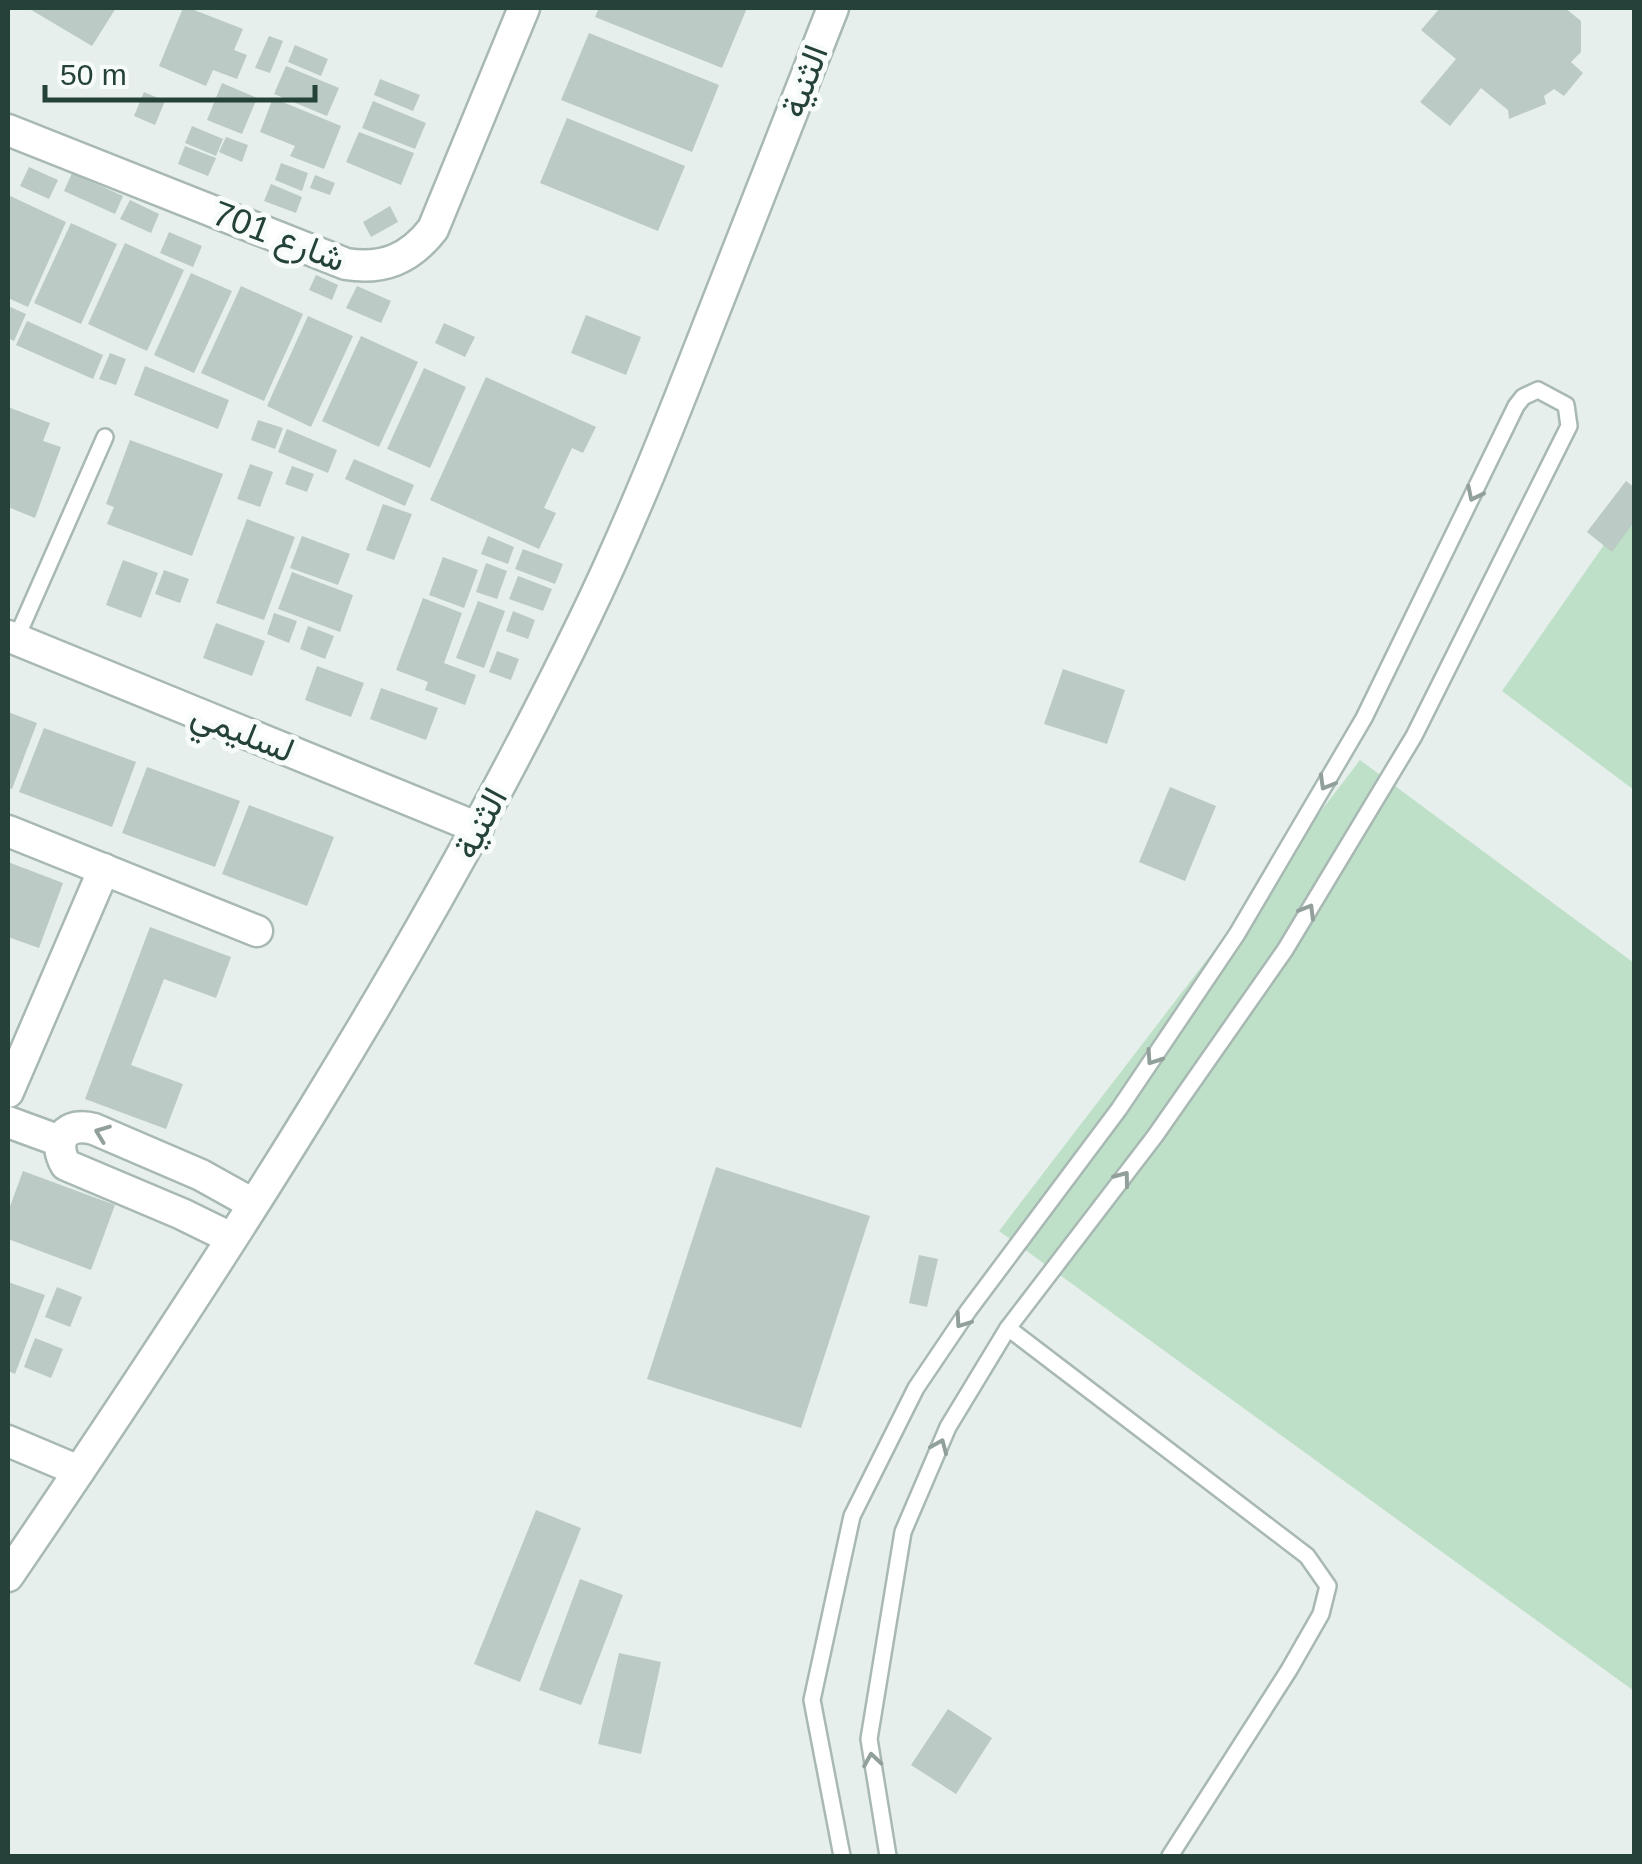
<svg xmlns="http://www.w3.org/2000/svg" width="1642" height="1864" font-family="Arial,Vazirmatn,sans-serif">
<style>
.green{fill:#bfe0c8}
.building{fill:#bbcac4}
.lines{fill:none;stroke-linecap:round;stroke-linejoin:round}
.lane-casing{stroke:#a8b8b2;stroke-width:20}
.street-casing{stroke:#a8b8b2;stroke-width:35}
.lane{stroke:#fff;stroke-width:15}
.street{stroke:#fff;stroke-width:30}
.oneway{stroke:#92a09c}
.labels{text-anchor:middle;stroke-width:10;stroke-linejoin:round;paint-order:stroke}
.street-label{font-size:35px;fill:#24423a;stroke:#f7fbf9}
</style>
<rect width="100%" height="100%" fill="#e6efeb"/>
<!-- green -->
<g class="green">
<path d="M1634 502V790L1502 691Z"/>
<path d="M1360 760 1634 963V1691L999 1231Z"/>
</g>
<!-- building -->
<g class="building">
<path d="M28 8H116L92 46Z"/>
<path d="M183 8H189L243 29 234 50 247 55 237 79 213 70 206 86 159 66Z"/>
<path d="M599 8H747L722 68 595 17Z"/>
<path d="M1440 8H1565L1581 21V52L1571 62 1583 73 1564 96 1554 89 1544 96 1546 104 1509 119 1508 110 1481 88 1450 126 1420 102 1456 59 1421 30Z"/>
<path d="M589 33 719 85 692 152 561 100Z"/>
<path d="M269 36 283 41 270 73 255 68Z"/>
<path d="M295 45 328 59 321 76 288 62Z"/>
<path d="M286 66 339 88 327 116 274 94Z"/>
<path d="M380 79 420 95 413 111 374 95Z"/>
<path d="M222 83 257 98 242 134 207 120Z"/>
<path d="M144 92 165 101 155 125 134 116Z"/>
<path d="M273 98 341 126 324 169 290 156 295 146 260 132Z"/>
<path d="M373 101 426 123 415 149 362 128Z"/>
<path d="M567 118 685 166 658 231 540 183Z"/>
<path d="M192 126 223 139 216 156 185 143Z"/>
<path d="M359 132 414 153 401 185 346 162Z"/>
<path d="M226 137 248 145 242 162 219 152Z"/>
<path d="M185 146 216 158 208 176 178 164Z"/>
<path d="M281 163 308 173 302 191 275 180Z"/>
<path d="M29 167 58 180 49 199 20 186Z"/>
<path d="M72 173 123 196 115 214 64 191Z"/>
<path d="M315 175 335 183 330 195 310 188Z"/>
<path d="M271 184 302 197 296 213 264 201Z"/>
<path d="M8 195 66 222 28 307 8 298Z"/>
<path d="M130 200 159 214 151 233 120 219Z"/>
<path d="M390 206 398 222 371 237 363 222Z"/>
<path d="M71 223 117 244 81 324 34 303Z"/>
<path d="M169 232 202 246 193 267 160 253Z"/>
<path d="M125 243 184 270 147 351 88 324Z"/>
<path d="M191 273 232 291 194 373 154 355Z"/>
<path d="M316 275 338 285 332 300 309 290Z"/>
<path d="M241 286 303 314 264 401 201 373Z"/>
<path d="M357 286 391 301 381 323 346 308Z"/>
<path d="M8 306 26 314 14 341 8 338Z"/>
<path d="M586 315 641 337 626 375 571 353Z"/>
<path d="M308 316 353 336 311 427 267 406Z"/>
<path d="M27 321 103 355 93 379 16 345Z"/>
<path d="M444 323 475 337 465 357 435 343Z"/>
<path d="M361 336 418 362 379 447 322 421Z"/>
<path d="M110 353 126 359 116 385 99 379Z"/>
<path d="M145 366 229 400 218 429 134 395Z"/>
<path d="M424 368 466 387 430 468 387 449Z"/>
<path d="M486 377 596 427 583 453 572 448 544 508 556 513 539 549 430 500Z"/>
<path d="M8 407 50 423 43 441 61 447 35 518 8 507Z"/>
<path d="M258 420 283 428 275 449 251 440Z"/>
<path d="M287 429 337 450 328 473 278 452Z"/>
<path d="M130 440 223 474 192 556 107 524 114 507 106 504Z"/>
<path d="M354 459 414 485 405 506 345 479Z"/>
<path d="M250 464 273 472 260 507 237 499Z"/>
<path d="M292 466 314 474 307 492 285 484Z"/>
<path d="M1626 481 1634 487V522L1612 552 1587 532Z"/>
<path d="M383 504 412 514 394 560 366 550Z"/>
<path d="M247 519 295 537 264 620 216 603Z"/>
<path d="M302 536 350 554 338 585 290 568Z"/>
<path d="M488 536 514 547 508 564 481 554Z"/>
<path d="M523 549 563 564 555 584 515 569Z"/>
<path d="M443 557 478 570 464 608 429 595Z"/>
<path d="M123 560 158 573 141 618 106 605Z"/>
<path d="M486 563 507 571 497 599 476 592Z"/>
<path d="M164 570 189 579 180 603 155 594Z"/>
<path d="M292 572 353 595 340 632 278 609Z"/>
<path d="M518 576 552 589 543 611 509 599Z"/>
<path d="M423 598 462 613 444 663 476 675 465 705 425 690 428 682 396 670Z"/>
<path d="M478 601 505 611 484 668 456 658Z"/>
<path d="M513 611 535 620 528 639 506 631Z"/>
<path d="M274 613 297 621 289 643 267 634Z"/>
<path d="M216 623 265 641 252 676 203 658Z"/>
<path d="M308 626 334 636 325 659 300 649Z"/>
<path d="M497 651 519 659 511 680 489 672Z"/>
<path d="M317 666 364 683 351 717 305 700Z"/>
<path d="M1063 669 1125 690 1107 744 1044 724Z"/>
<path d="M381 688 438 708 426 740 370 719Z"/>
<path d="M8 712 37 723 12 789 8 788Z"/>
<path d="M44 728 136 762 112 827 19 792Z"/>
<path d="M147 767 240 801 215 867 122 833Z"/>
<path d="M1170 787 1216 806 1185 881 1139 862Z"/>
<path d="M249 805 334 837 307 906 222 874Z"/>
<path d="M8 862 63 883 39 948 8 937Z"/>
<path d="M150 927 231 957 216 998 164 979 131 1065 183 1084 166 1129 85 1099Z"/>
<path d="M716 1167 870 1216 801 1428 647 1379Z"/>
<path d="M23 1171 115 1205 91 1270 8 1239V1212Z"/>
<path d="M919 1255 938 1259 927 1307 909 1303Z"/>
<path d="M8 1282 45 1295 15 1374 8 1371Z"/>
<path d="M57 1287 82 1297 70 1327 45 1317Z"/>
<path d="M35 1338 63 1349 51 1378 24 1367Z"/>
<path d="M536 1510 581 1528 520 1682 474 1664Z"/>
<path d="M580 1579 623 1595 581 1705 539 1690Z"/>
<path d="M619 1653 661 1662 641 1754 598 1744Z"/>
<path d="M948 1709 992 1738 956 1794 911 1765Z"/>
</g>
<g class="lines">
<defs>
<g id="lane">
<path d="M16 639 105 437"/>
<path d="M1008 1328 1307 1556 1328 1586 1321 1614 1289 1670 1170 1856"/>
<path d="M842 1856 812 1700 852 1516 916 1388 968 1311 1119 1109 1237 934 1364 718 1516 406 1523 397 1538 390 1566 405 1569 426 1414 736 1285 950 1155 1136 1008 1328 948 1427 903 1532 869 1739 888 1856"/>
</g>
<g id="street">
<path d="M8 130 346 264C383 270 410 259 433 229L524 8"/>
<path d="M8 636 478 828"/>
<path d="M8 831 257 931"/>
<path d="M8 1092 104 869"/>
<path d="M8 1122 60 1141"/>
<path d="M231 1238 182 1214 66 1165C51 1140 67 1121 94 1129L201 1175 253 1204"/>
<path d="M8 1441 79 1471"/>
<path d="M8 1576C218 1268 421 956 584 620 631 523 670 424 709 324 750 218 792 113 833 8"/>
</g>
</defs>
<!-- lane casing -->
<use href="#lane" class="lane-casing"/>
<!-- street casing -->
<use href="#street" class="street-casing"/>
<!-- lane -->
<use href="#lane" class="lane"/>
<!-- street -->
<use href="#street" class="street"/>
</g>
<!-- one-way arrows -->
<defs><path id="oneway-chevron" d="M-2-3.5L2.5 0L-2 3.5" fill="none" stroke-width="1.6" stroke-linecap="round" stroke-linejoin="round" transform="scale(2.5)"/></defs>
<g class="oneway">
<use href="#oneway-chevron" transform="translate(1474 494) rotate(116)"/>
<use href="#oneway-chevron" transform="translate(1326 783) rotate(120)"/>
<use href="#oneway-chevron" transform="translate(1308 911) rotate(-59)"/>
<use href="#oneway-chevron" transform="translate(1153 1058) rotate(124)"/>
<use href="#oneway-chevron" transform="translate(102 1133) rotate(-159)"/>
<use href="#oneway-chevron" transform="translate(1123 1178) rotate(-53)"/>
<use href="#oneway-chevron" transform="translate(962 1321) rotate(125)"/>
<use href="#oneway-chevron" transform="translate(940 1446) rotate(-67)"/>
<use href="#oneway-chevron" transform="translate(872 1760) rotate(-99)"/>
</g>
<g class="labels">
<!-- street labels -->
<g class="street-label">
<text transform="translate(804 81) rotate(-69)" y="12">الثنية</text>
<text transform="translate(279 236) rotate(21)" y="12">شارع 701</text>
<text transform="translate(243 732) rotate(22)" y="12">لسليمي</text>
<text transform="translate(480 823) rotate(-62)" y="12">الثنية</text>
</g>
</g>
<!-- border -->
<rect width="1642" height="1864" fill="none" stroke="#24423a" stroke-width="20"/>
<!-- scale -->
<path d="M45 85v15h270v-15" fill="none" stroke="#24423a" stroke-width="5"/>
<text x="60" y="85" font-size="30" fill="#24423a" stroke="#f7fbf9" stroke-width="8" paint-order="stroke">50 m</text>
</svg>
